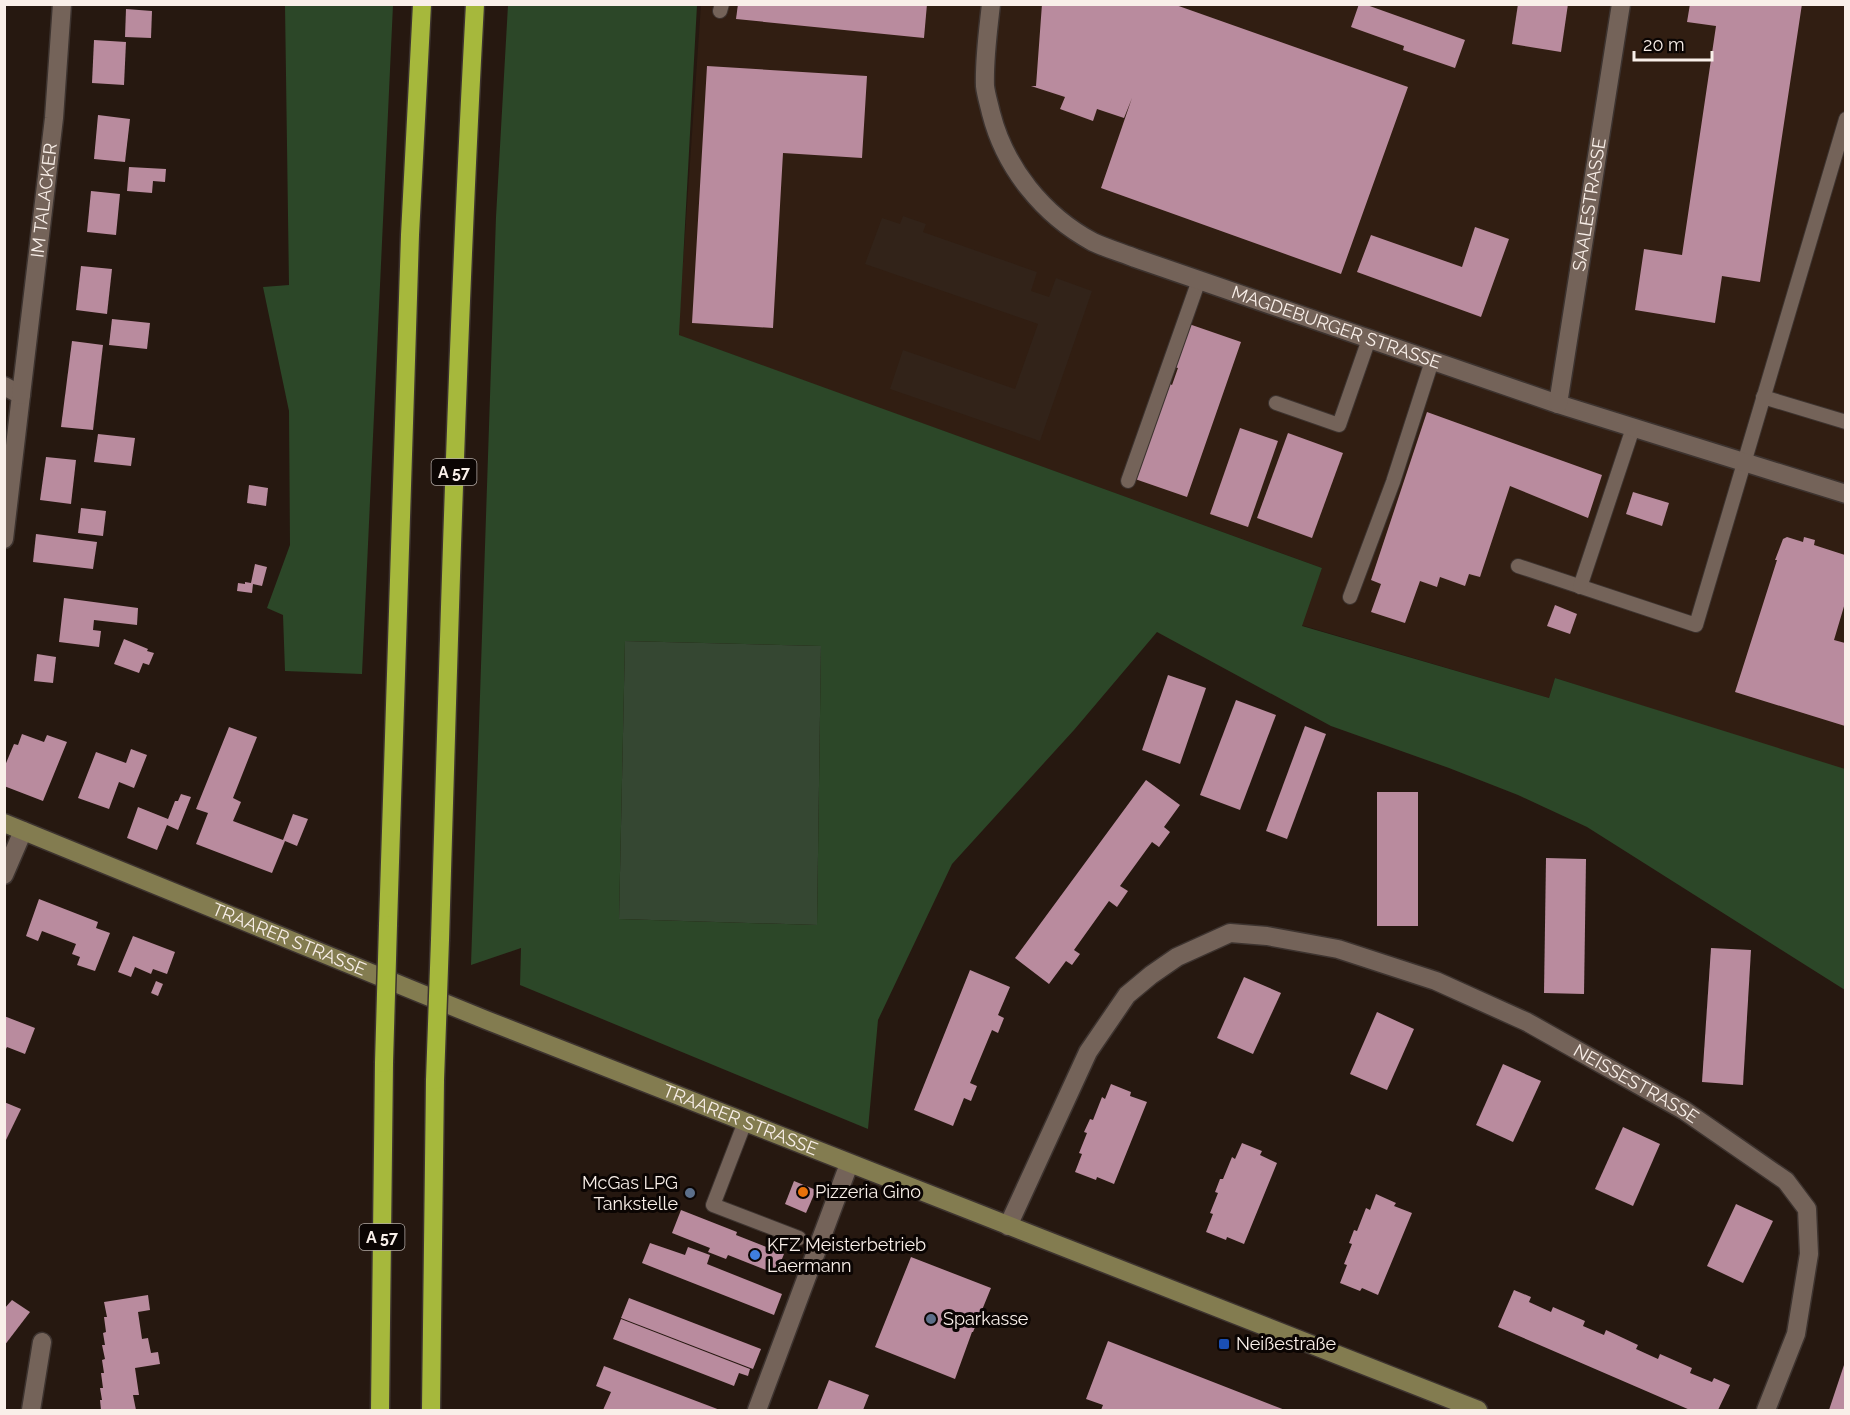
<svg xmlns="http://www.w3.org/2000/svg" width="1850" height="1415" font-family="Raleway,sans-serif">
<style>
.built{fill:#311e12}
.industrial{fill:#322319}
.green{fill:#354732}
.forest{fill:#2c4728;fill-rule:evenodd}
.building{fill:#b98b9e}
.lines{fill:none;stroke-linecap:round;stroke-linejoin:round}
.lane-casing{stroke:#3d332f;stroke-width:16}
.street-casing{stroke:#3d332f;stroke-width:21}
.secondary-casing{stroke:#3d332f;stroke-width:21}
.highway-casing{stroke:#3d332f;stroke-width:21}
.lane{stroke:#746359;stroke-width:14}
.street{stroke:#746359;stroke-width:18}
.secondary{stroke:#837c50;stroke-width:18}
.highway{stroke:#a6b83c;stroke-width:18}
.highway-bridge-casing{stroke:#3d332f;stroke-width:21;stroke-linecap:butt}
.highway-bridge{stroke:#a6b83c;stroke-width:18}
.food-dot{fill:#e8710a;stroke:#0b0503;stroke-width:2}
.service-dot{fill:#5c6f8a;stroke:#0b0503;stroke-width:2}
.shop-dot{fill:#3f7fe0;stroke:#0b0503;stroke-width:2}
.transit-dot{fill:#1a4fb4;stroke:#0b0503;stroke-width:2}
.labels{text-anchor:middle;stroke-width:6;stroke-linejoin:round;paint-order:stroke}
.shield{fill:#0b0503;stroke:#b2a9a4;stroke-width:1.5}
.shield-label{font-size:16px;font-weight:bold;fill:#f9efe9}
.street-label{font-size:18px;fill:#f9efe9;stroke:#0b0503}
.poi-label{font-size:18px;fill:#f9efe9;stroke:#0b0503;text-anchor:start}
</style>
<rect width="100%" height="100%" fill="#261810"/>
<!-- built -->
<path class="built" d="M701 5H1845V770L1555 678 1549 698 1301 625 1322 568 678 335Z"/>
<!-- industrial -->
<path class="industrial" d="M903 216 926 224 923 232 1037 272 1031 291 1049 297 1056 278 1092 291 1040 441 890 389 903 350 1015 389 1038 324 865 264 882 218 900 224Z"/>
<!-- green -->
<path class="green" d="M625 641 821 646 817 925 619 919Z"/>
<!-- forest -->
<g class="forest">
<path d="M285 5H393L362 674 285 671 283 615 267 608 290 545 289 411 263 287 289 285Z"/>
<path d="M508 5H697L679 335 1322 568 1302 626 1549 698 1555 678 1845 769V990L1587 827 1518 795 1449 768 1331 726 1157 632 1074 730 952 864 878 1020 868 1129 520 985 521 948 471 965 496 217ZM625 641 821 646 817 925 619 919Z"/>
</g>
<!-- building -->
<g class="building">
<path d="M738 4H927L924 38 736 19Z"/>
<path d="M1042 4H1173L1408 87 1341 274 1101 188 1132 98 1124 118 1097 109 1093 121 1060 109 1065 97 1031 86H1036Z"/>
<path d="M1359 4H1364L1465 40 1455 68 1403 50 1404 46 1351 27Z"/>
<path d="M1518 4H1568L1561 52 1512 44Z"/>
<path d="M1690 4H1802L1760 282 1722 276 1715 323 1635 310 1644 249 1682 255 1716 26 1687 22Z"/>
<path d="M126 9 152 11 151 38 125 37Z"/>
<path d="M94 40 126 42 124 85 92 83Z"/>
<path d="M707 66 867 76 862 158 783 153 773 328 692 323Z"/>
<path d="M98 115 130 119 125 162 94 159Z"/>
<path d="M129 167 166 169 165 182 153 181 152 193 127 191Z"/>
<path d="M91 191 120 194 116 235 87 232Z"/>
<path d="M1475 227 1509 239 1481 317 1357 272 1371 235 1462 267Z"/>
<path d="M81 266 112 269 107 314 76 310Z"/>
<path d="M112 319 150 323 147 349 109 345Z"/>
<path d="M1189 324 1241 342 1187 497 1135 479 1168 383 1172 385 1178 368 1174 367Z"/>
<path d="M72 341 103 345 93 430 61 427Z"/>
<path d="M1427 412 1602 475 1588 518 1510 486 1480 577 1469 574 1465 586 1440 577 1437 587 1420 581 1405 623 1371 612 1381 584 1371 580Z"/>
<path d="M1240 428 1278 441 1248 527 1210 514Z"/>
<path d="M1288 433 1343 453 1312 538 1257 518Z"/>
<path d="M98 434 135 438 131 466 94 462Z"/>
<path d="M46 457 76 460 71 504 40 500Z"/>
<path d="M249 485 268 488 266 506 247 503Z"/>
<path d="M1633 492 1669 503 1662 526 1626 514Z"/>
<path d="M81 508 106 511 103 536 78 533Z"/>
<path d="M36 534 97 542 93 569 33 562Z"/>
<path d="M1787 537 1803 542 1804 537 1815 540 1814 545 1845 555V603L1834 640 1845 643V726L1735 692 1777 560H1775L1783 539Z"/>
<path d="M255 564 267 567 262 586 253 584 252 593 237 591 238 583 245 584V582L251 583Z"/>
<path d="M64 598 138 608 137 625 94 620 93 630 101 631 99 647 59 642Z"/>
<path d="M1555 605 1577 614 1570 634 1547 626Z"/>
<path d="M124 639 148 649 147 651 154 653 149 665 143 663 139 673 114 664Z"/>
<path d="M37 654 56 657 53 683 34 681Z"/>
<path d="M1168 675 1206 688 1180 764 1142 750Z"/>
<path d="M1236 700 1276 715 1240 810 1200 795Z"/>
<path d="M1305 726 1326 734 1287 839 1266 831Z"/>
<path d="M229 727 257 737 233 798 241 802 233 821 283 840 293 814 308 819 297 846 285 841 272 873 196 844 208 813 196 809Z"/>
<path d="M22 734 44 742 47 735 67 742 43 801 4 786V768L14 744 18 745Z"/>
<path d="M131 749 147 755 134 788 119 782 109 809 78 798 96 752 126 763Z"/>
<path d="M1146 780 1180 805 1164 827 1170 832 1159 847 1152 842 1120 886 1128 891 1117 907 1109 901 1074 950 1080 954 1072 965 1066 961 1049 984 1015 958Z"/>
<rect x="1377" y="792" width="41" height="134"/>
<path d="M181 794 191 797 178 830 167 825 157 850 127 838 138 807 168 819 175 801H178Z"/>
<path d="M1546 858 1586 859 1584 994 1544 993Z"/>
<path d="M39 899 98 922 96 928 110 933 95 971 77 965 80 957 72 954 76 944 42 931 38 941 26 936Z"/>
<path d="M133 936 175 952 167 974 153 969 151 974 135 967 131 977 118 972Z"/>
<path d="M1711 948 1751 950 1743 1085 1702 1082Z"/>
<path d="M970 970 1010 987 998 1015 1004 1018 998 1033 992 1030 970 1083 977 1086 971 1101 964 1098 953 1126 914 1110Z"/>
<path d="M1244 977 1281 993 1253 1054 1217 1038Z"/>
<path d="M156 981 163 984 158 996 151 993Z"/>
<path d="M1377 1012 1414 1029 1387 1090 1350 1074Z"/>
<path d="M4 1016 35 1028 25 1054 7 1047 4 1053Z"/>
<path d="M1503 1064 1541 1081 1513 1142 1476 1125Z"/>
<path d="M1111 1084 1131 1092 1130 1096 1147 1102 1114 1184 1097 1177 1096 1180 1075 1172 1082 1154 1079 1153 1087 1133 1084 1132 1090 1119 1093 1120 1102 1097 1105 1099Z"/>
<path d="M4 1102 21 1109 6 1140 4 1139Z"/>
<path d="M1623 1127 1660 1144 1633 1206 1595 1189Z"/>
<path d="M1242 1143 1262 1151 1260 1155 1277 1163 1244 1244 1227 1237 1226 1240 1206 1232 1213 1214 1210 1213 1218 1193 1215 1192 1220 1179H1223L1232 1157 1235 1159Z"/>
<path d="M794 1181 816 1190 806 1213 785 1204Z"/>
<path d="M1376 1194 1396 1203 1394 1206 1412 1213 1378 1295 1362 1288 1360 1291 1340 1283 1347 1265 1344 1264 1352 1244 1349 1243 1354 1230 1357 1231 1366 1208 1370 1210Z"/>
<path d="M1736 1204 1773 1221 1743 1283 1707 1266Z"/>
<path d="M681 1210 737 1232 736 1235 784 1254 776 1274 728 1255 726 1259 708 1252 710 1248 672 1233Z"/>
<path d="M650 1243 685 1255 688 1247 710 1255 707 1264 782 1294 774 1315 642 1263Z"/>
<path d="M911 1257 991 1288 973 1332H972L955 1379 875 1347Z"/>
<path d="M1514 1290 1531 1297 1529 1302 1551 1312 1553 1307 1585 1321 1583 1326 1604 1335 1606 1330 1638 1345 1636 1349 1658 1359 1660 1354 1692 1368 1690 1373 1712 1382 1714 1378 1730 1385 1718 1410H1690L1498 1327Z"/>
<path d="M148 1295 150 1310 138 1312 142 1339 148 1338 151 1353 158 1352 160 1364 135 1368 139 1395H133L136 1410H101L100 1400H102L100 1388H103L101 1373H104L102 1360 105 1359 102 1345H105L103 1333 106 1332 104 1317H107L104 1302Z"/>
<path d="M629 1298 761 1349 753 1369 621 1318Z"/>
<path d="M12 1300 30 1312 4 1346V1309Z"/>
<path d="M621 1319 750 1369 748 1376 739 1373 734 1386 613 1339Z"/>
<path d="M1108 1341 1285 1410H1101L1103 1405 1086 1399Z"/>
<path d="M1845 1362V1410H1829Z"/>
<path d="M604 1366 720 1410H603L611 1392 596 1386Z"/>
<path d="M829 1380 869 1395 863 1410H817Z"/>
</g>
<g class="lines">
<defs>
<g id="lane">
<path d="M720 11 722 4"/>
<path d="M1763 397 1846 422"/>
<path d="M1276 403 1339 425 1369 339"/>
<path d="M1128 481 1199 280"/>
<path d="M1518 566 1696 625 1846 119"/>
<path d="M1580 587 1633 428"/>
<path d="M1350 597 1393 482 1432 361"/>
<path d="M745 1122 713 1205 799 1238"/>
</g>
<g id="street">
<path id="s1" d="M991 4C988 32 984 59 985 86 986 95 989 104 991 113 1005 168 1043 215 1093 242 1106 248 1122 253 1135 258L1558 404 1846 494"/>
<path d="M4 386 21 395 4 539"/>
<path id="s2" d="M21 395 54 118 62 4"/>
<path id="s3" d="M1558 404 1621 4"/>
<path d="M4 875 23 831"/>
<path id="s4" d="M1008 1226 1088 1052 1127 995 1151 975 1177 957 1230 933 1267 936 1338 949 1436 981 1527 1022 1685 1111 1786 1181 1807 1209 1809 1254 1796 1334 1766 1410"/>
<path d="M31 1410 42 1342"/>
<path d="M757 1410 849 1164"/>
</g>
<g id="secondary">
<path id="s5" d="M4 823 486 1020 1478 1410"/>
</g>
<g id="highway">
<path d="M388 925 410 235 422 4"/>
<path d="M440 940C449 628 458 316 475 4"/>
<path d="M380 1410 384 1063"/>
<path d="M431 1410 435 1080"/>
</g>
</defs>
<!-- lane casing -->
<use href="#lane" class="lane-casing"/>
<!-- street casing -->
<use href="#street" class="street-casing"/>
<!-- secondary casing -->
<use href="#secondary" class="secondary-casing"/>
<!-- highway casing -->
<use href="#highway" class="highway-casing"/>
<!-- lane -->
<use href="#lane" class="lane"/>
<!-- street -->
<use href="#street" class="street"/>
<!-- secondary -->
<use href="#secondary" class="secondary"/>
<!-- highway -->
<use href="#highway" class="highway"/>
<defs>
<g id="highway-bridge">
<path d="M384 1063 388 925"/>
<path d="M435 1080 440 940"/>
</g>
</defs>
<!-- highway-bridge casing -->
<use href="#highway-bridge" class="highway-bridge-casing"/>
<!-- highway-bridge -->
<use href="#highway-bridge" class="highway-bridge"/>
</g>
<!-- markers -->
<circle class="food-dot" cx="803" cy="1192" r="6"/>
<g class="service-dot">
<circle cx="690" cy="1193" r="6"/>
<circle cx="931" cy="1319" r="6"/>
</g>
<circle class="shop-dot" cx="755" cy="1255" r="6"/>
<rect class="transit-dot" x="1218" y="1338" width="12" height="12" rx="3"/>
<g class="labels">
<!-- shield labels -->
<g class="shield">
<rect x="431.5" y="459" width="45" height="26" rx="4.5"/>
<rect x="359.5" y="1224" width="45" height="26" rx="4.5"/>
</g>
<g class="shield-label">
<text x="454" y="478">A 57</text>
<text x="382" y="1243">A 57</text>
</g>
<!-- street labels -->
<g class="street-label">
<text dy="6" stroke="none"><textPath href="#s2" startOffset="196">IM TALACKER</textPath></text>
<text dy="6" stroke="none"><textPath href="#s3" startOffset="202">SAALESTRASSE</textPath></text>
<text dy="6" stroke="none"><textPath href="#s1" startOffset="537">MAGDEBURGER STRASSE</textPath></text>
<text dy="6" stroke="none"><textPath href="#s5" startOffset="308">TRAARER STRASSE</textPath></text>
<text dy="6" stroke="none"><textPath href="#s4" startOffset="819">NEISSESTRASSE</textPath></text>
<text dy="6" stroke="none"><textPath href="#s5" startOffset="794">TRAARER STRASSE</textPath></text>
</g>
<!-- poi labels -->
<g class="poi-label">
<text x="678" y="1189" text-anchor="end">McGas LPG<tspan x="678" dy="21">Tankstelle</tspan></text>
<text x="815" y="1198">Pizzeria Gino</text>
<text x="767" y="1251">KFZ Meisterbetrieb<tspan x="767" dy="21">Laermann</tspan></text>
<text x="943" y="1325">Sparkasse</text>
<text x="1236" y="1350">Neißestraße</text>
</g>
</g>
<!-- border -->
<rect width="1850" height="1415" fill="none" stroke="#f9efe9" stroke-width="12"/>
<!-- scale -->
<path d="M1634 51v9h78v-9" fill="none" stroke="#f9efe9" stroke-width="3"/>
<text x="1643" y="51" font-size="18" fill="#f9efe9" stroke="#0b0503" stroke-width="4.5" paint-order="stroke">20 m</text>
</svg>
